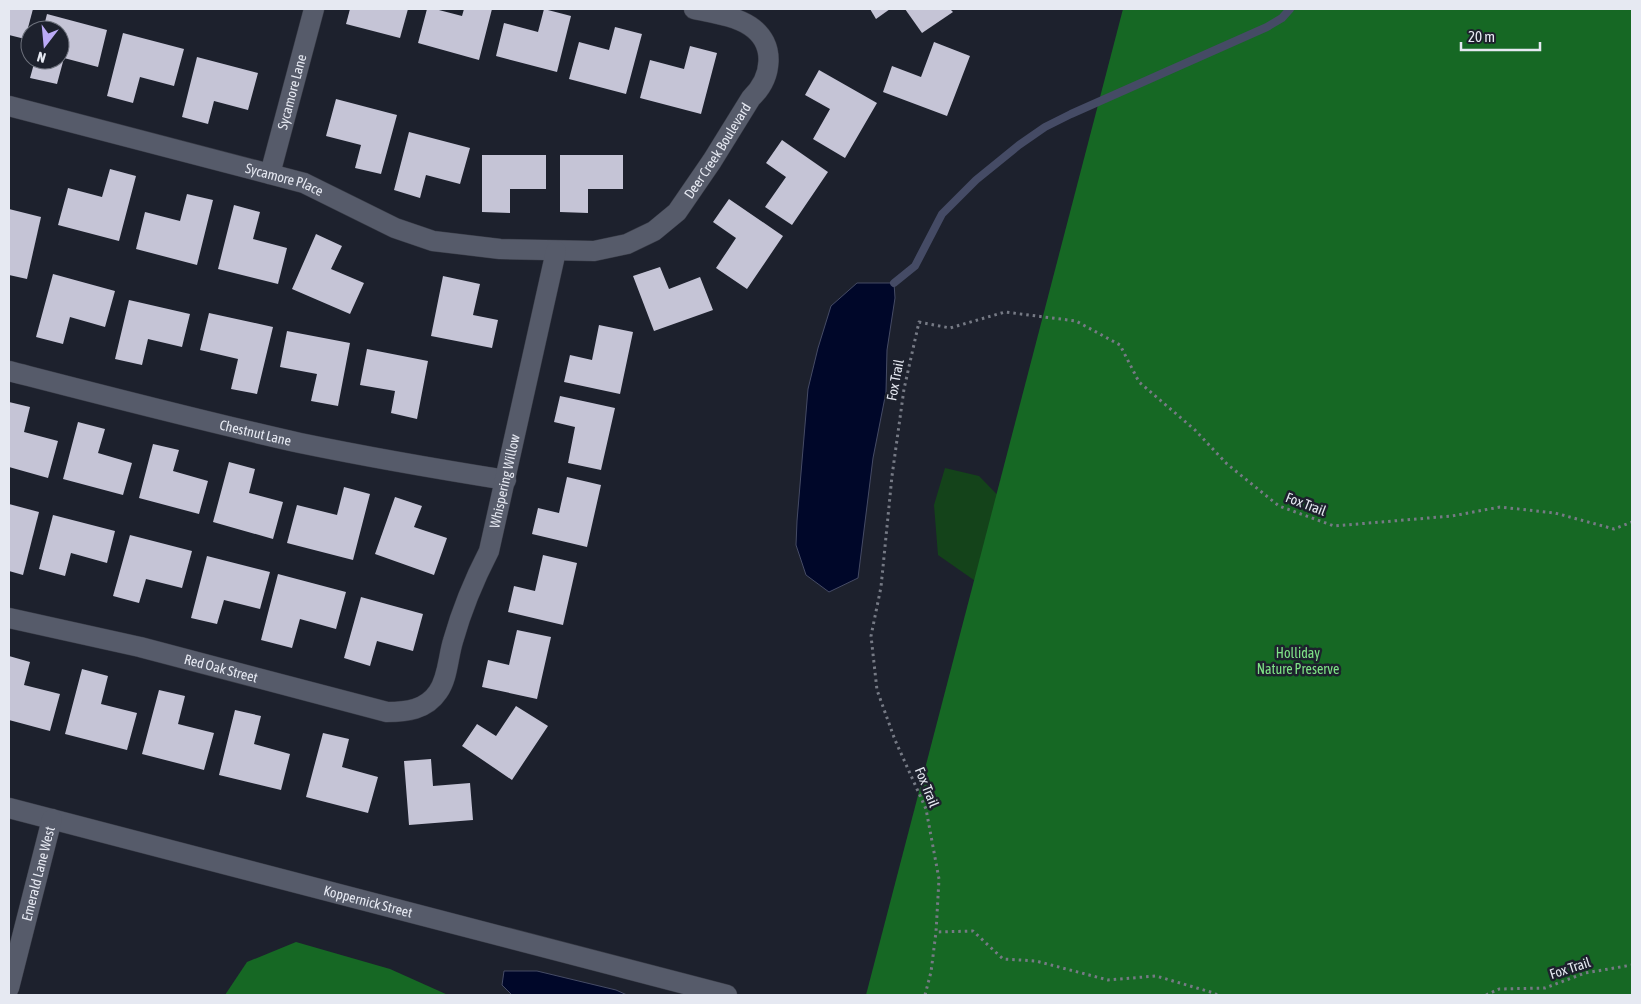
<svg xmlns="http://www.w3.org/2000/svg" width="1641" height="1004" font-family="'Asap Condensed',sans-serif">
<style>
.green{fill:#14431a}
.forest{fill:#166824}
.water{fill:#000729;stroke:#454b65}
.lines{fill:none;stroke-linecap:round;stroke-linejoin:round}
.stream{stroke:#454b65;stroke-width:8}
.building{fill:#c5c4d6}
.street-casing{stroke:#383b46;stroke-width:21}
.path{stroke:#767a85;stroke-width:3;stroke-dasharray:2.5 4;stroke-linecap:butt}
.street{stroke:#565b6a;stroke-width:20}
.labels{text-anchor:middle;stroke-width:5;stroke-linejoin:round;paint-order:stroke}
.street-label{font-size:14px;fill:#e6e9f2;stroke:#1d212d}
.park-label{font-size:14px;fill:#7fe387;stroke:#1d212d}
</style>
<rect width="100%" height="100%" fill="#1d212d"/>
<!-- green -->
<path class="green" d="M945 468 979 476 1016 514 1004 601 938 555 934 505Z"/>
<!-- forest -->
<g class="forest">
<path d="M1123 9H1632V995H866Z"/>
<path d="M296 942 390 969 448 995H225L247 962Z"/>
</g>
<!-- water -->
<g class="water">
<path d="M857 283H894L895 298 887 350 886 392 873 458 858 578 829 592 806 575 796 545 797 521 808 389 818 348 831 306Z"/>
<path d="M504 971H537L616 990 627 995H512L502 985Z"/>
</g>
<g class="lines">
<!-- stream -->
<path class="stream" d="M894 283 915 266 942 214 976 180 1019 145 1045 127 1071 114 1267 27 1282 18 1290 9"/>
</g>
<!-- building -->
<g class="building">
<path d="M9 9H33L25 39 9 35Z"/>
<path d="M350 9H408L400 38 346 24Z"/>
<path d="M427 9H435L462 16 464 9H492L479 60 418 43Z"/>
<path d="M544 9 571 16 557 72 496 56 504 23 538 32Z"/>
<path d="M870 9H890L876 19Z"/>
<path d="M905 9H950L953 12 922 33Z"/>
<path d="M47 14 107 30 98 67 64 58 57 84 30 78 35 60H60V30H43Z"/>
<path d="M615 27 642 34 626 94 569 79 579 42 609 50Z"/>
<path d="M123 33 184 49 174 86 140 77 133 103 107 96Z"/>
<path d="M934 42 970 56 947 116 883 92 892 66 921 77Z"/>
<path d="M690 46 717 53 701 114 640 98 650 60 684 69Z"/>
<path d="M197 57 258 73 248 110 214 101 208 124 182 117Z"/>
<path d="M819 70 877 103 845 158 813 139 830 109 805 95Z"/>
<path d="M336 99 397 115 381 174 355 168 361 145 326 136Z"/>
<path d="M409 132 470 148 460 184 426 175 420 198 394 190Z"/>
<path d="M782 140 828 172 792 225 765 207 786 177 766 163Z"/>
<path d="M482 155H546V189H510V213L482 212Z"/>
<path d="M560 155H623V189H588V213L560 212Z"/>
<path d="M110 169 136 176 119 241 58 225 68 188 102 197Z"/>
<path d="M187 194 213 200 197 265 136 249 145 212 180 221Z"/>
<path d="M729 199 783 236 747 289 716 268 736 238 713 222Z"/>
<path d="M234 205 260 212 253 239 287 248 278 284 218 269Z"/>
<path d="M9 209 41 217 27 279 9 275Z"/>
<path d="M316 234 342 246 331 269 364 283 350 314 292 289Z"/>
<path d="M660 267 669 289 700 277 713 310 654 331 633 276Z"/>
<path d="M53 274 115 291 105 327 70 317 63 344 36 337Z"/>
<path d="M443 276 480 284 473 315 498 320 492 348 431 336Z"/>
<path d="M129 300 190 314 182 347 148 339 142 365 115 359Z"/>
<path d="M209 313 273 327 257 394 231 389 238 359 200 350Z"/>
<path d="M599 325 633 332 620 394 564 382 570 355 592 360Z"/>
<path d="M287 331 350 343 338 406 311 401 317 374 280 367Z"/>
<path d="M367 349 428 361 417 419 391 413 395 391 360 385Z"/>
<path d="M560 396 615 408 601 470 568 463 575 427 554 422Z"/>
<path d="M9 402 30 407 24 432 58 441 48 478 9 467Z"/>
<path d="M78 422 105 429 98 453 132 463 123 495 63 479Z"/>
<path d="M153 444 179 450 173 471 208 481 199 514 139 498Z"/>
<path d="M229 462 255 469 249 493 283 502 273 539 213 522Z"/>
<path d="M567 477 601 485 587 547 532 534 538 508 559 513Z"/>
<path d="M344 487 370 494 353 560 287 543 297 505 337 515Z"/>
<path d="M395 497 422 506 414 527 447 538 434 575 375 554Z"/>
<path d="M9 504 39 512 23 575 9 571Z"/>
<path d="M53 515 115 531 107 563 71 553 65 576 39 569Z"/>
<path d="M130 535 192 551 182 588 146 579 139 603 113 596Z"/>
<path d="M543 555 577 563 563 625 508 612 514 586 535 591Z"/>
<path d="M207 556 270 572 260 609 224 600 217 624 191 618Z"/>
<path d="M278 574 346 592 336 629 300 619 292 648 261 640Z"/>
<path d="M361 597 423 614 413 651 377 641 370 666 344 658Z"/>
<path d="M517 630 551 637 537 699 482 687 488 660 509 665Z"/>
<path d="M9 656 30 662 24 685 60 694 50 731 9 720Z"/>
<path d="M82 669 108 676 101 704 137 713 127 750 65 734Z"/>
<path d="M159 690 185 696 178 724 214 733 204 770 142 754Z"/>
<path d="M516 706 548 726 512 780 462 746 477 724 496 736Z"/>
<path d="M235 710 261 716 254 744 290 754 281 790 219 775Z"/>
<path d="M323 733 349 739 342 767 378 777 368 813 306 797Z"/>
<path d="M431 759 433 786 470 783 473 820 409 825 404 761Z"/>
</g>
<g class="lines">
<defs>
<g id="street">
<path id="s1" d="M9 106 304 183 395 228 433 241 500 249 594 251 627 244 654 231 677 212 712 161 751 98C772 78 777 44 750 26 735 16 712 13 694 9"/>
<path id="s2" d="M270 174 314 9"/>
<path id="s3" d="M9 371C106 396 202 421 300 443 368 457 437 469 506 480"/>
<path id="s4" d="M9 618 140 647 387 712C406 712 426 710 438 692 448 678 448 657 453 641 462 609 474 580 489 551L556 251"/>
<path id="s5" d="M9 808 727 995"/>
<path id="s6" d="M9 988 52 819"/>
</g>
</defs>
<!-- street casing -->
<use href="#street" class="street-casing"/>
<!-- path -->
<g class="path">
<path d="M925 995 931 972 936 932"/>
<path d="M1217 995 1214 993 1156 976 1108 980 1036 961 1003 959 973 931 936 932 939 879 926 809 895 740 877 690 871 636 881 587 892 476 904 389 919 322 950 328 1005 312 1076 321 1120 345 1139 382 1195 430 1227 464 1279 506 1334 526 1452 516 1500 507 1555 513 1614 529 1632 522"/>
<path d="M1486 995 1499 989 1545 988 1585 973 1632 965"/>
</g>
<!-- street -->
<use href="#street" class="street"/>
</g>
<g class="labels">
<!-- street labels -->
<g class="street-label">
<text dy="5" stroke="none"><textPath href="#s2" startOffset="85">Sycamore Lane</textPath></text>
<text dy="5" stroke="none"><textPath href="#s1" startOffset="775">Deer Creek Boulevard</textPath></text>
<text dy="5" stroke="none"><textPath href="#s1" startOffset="285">Sycamore Place</textPath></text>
<text transform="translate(895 380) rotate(-79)" y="5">Fox Trail</text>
<text dy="5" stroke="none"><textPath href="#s3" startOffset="254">Chestnut Lane</textPath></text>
<text dy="5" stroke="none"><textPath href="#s4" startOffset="669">Whispering Willow</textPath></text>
<text transform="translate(1306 504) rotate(21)" y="5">Fox Trail</text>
<text dy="5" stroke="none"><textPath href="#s4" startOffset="218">Red Oak Street</textPath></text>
<text transform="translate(927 787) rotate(68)" y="5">Fox Trail</text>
<text dy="5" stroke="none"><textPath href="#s6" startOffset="118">Emerald Lane West</textPath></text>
<text dy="5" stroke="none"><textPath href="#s5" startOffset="371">Koppernick Street</textPath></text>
<text transform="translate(1570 968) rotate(-18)" y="5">Fox Trail</text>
</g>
<!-- park labels -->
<g class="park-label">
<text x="1298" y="658">Holliday<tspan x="1298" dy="16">Nature Preserve</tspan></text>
</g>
</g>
<!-- border -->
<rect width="1641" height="1004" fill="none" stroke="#e6e9f2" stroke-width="20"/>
<!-- north arrow -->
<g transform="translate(45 45) rotate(196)"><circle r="24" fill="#1d212d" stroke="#6d717c"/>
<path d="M0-4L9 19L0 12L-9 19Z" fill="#bbaaf6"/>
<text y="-8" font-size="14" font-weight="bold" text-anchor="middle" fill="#e6e9f2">N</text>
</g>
<!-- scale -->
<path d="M1461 42v8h79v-8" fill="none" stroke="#e6e9f2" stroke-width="2.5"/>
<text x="1468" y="42" font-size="15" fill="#e6e9f2" stroke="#1d212d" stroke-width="4" paint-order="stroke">20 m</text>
</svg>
